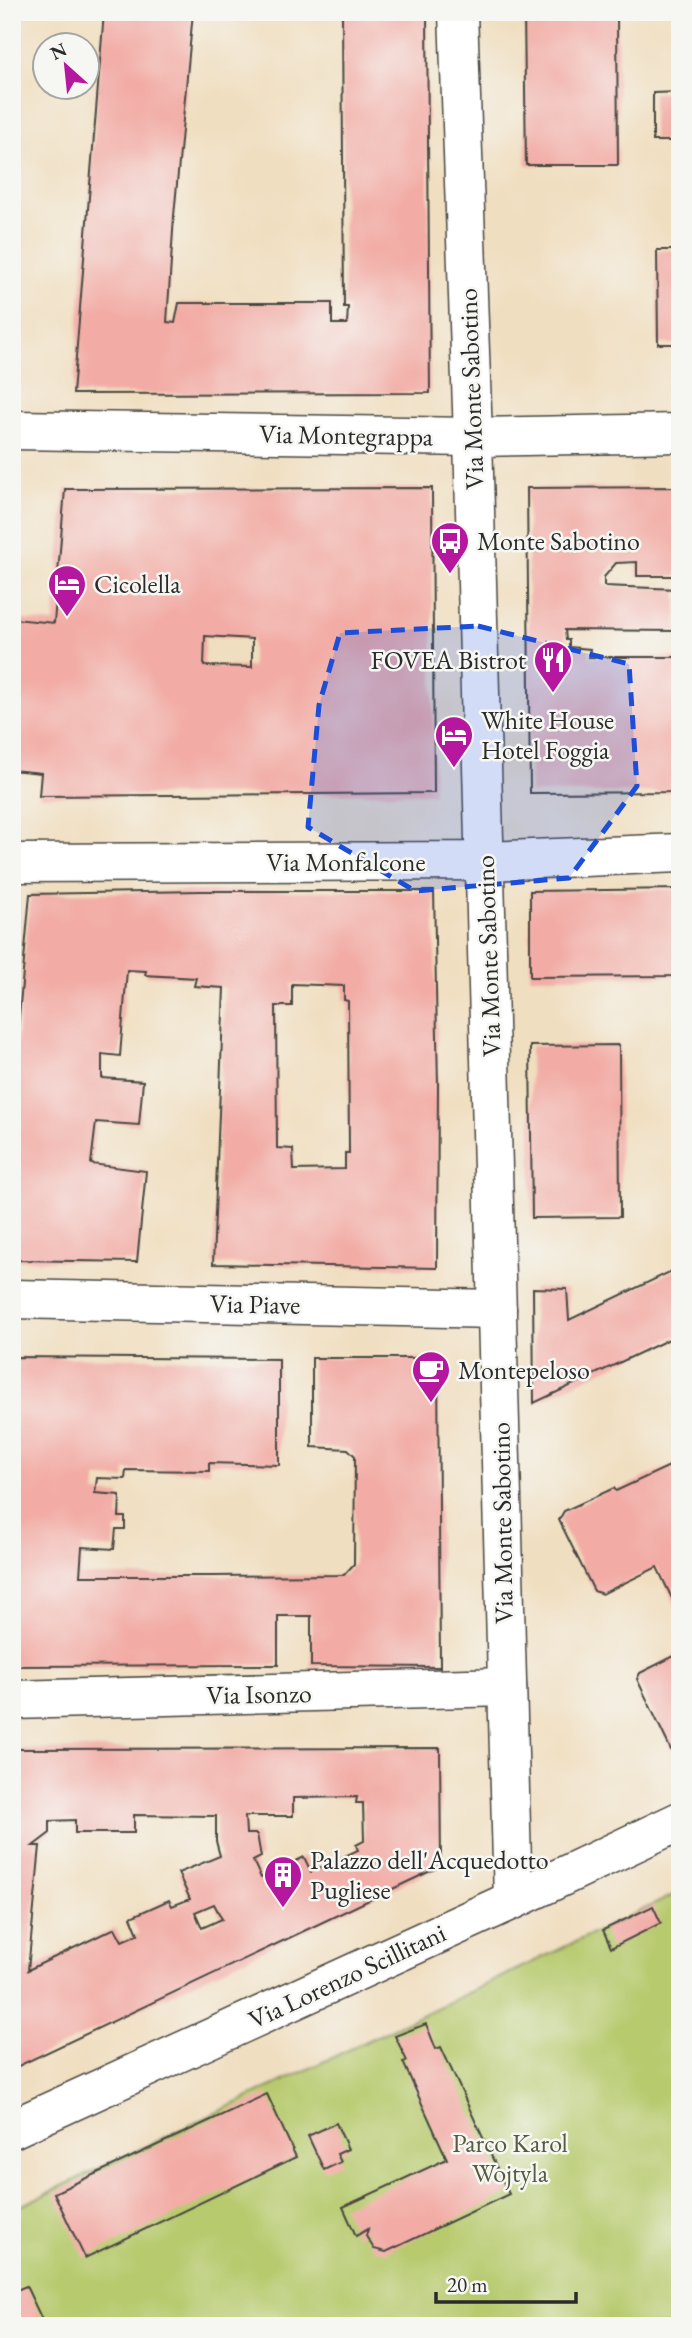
<svg xmlns="http://www.w3.org/2000/svg" width="692" height="2338" font-family="'EB Garamond',serif">
<style>
.green{fill:#b7ca6e;stroke:#717a4c;stroke-width:2}
.building{fill:#f2aca5;fill-rule:evenodd}
.lines{fill:none;stroke-linecap:round;stroke-linejoin:round}
.minor-casing{stroke:#494641;stroke-width:41}
.minor{stroke:#fff;stroke-width:38}
.marked{fill:#1d4ed8;fill-opacity:0.2;stroke:#1d4ed8;stroke-width:5;stroke-dasharray:14 9;stroke-linejoin:round}
.labels{text-anchor:middle;stroke-width:5;stroke-linejoin:round;paint-order:stroke}
.street-label{font-size:26px;fill:#2b2b2b;stroke:#f6f6f2}
.poi-label{font-size:26px;fill:#2b2b2b;stroke:#f6f6f2;text-anchor:start}
.park-label{font-size:26px;fill:#555b3f;stroke:#f6f6f2}
</style>
<rect width="100%" height="100%" fill="#f6f6f2"/>
<filter id="ink" filterUnits="userSpaceOnUse"><feTurbulence type="fractalNoise" baseFrequency=".0143" numOctaves="2"/><feDisplacementMap in="SourceGraphic" scale="14" xChannelSelector="R" yChannelSelector="G"/><feConvolveMatrix kernelMatrix="1 2 1 2 8 2 1 2 1" color-interpolation-filters="sRGB"/></filter>
<filter id="wash" filterUnits="userSpaceOnUse"><feTurbulence type="fractalNoise" baseFrequency=".00686" numOctaves="4" result="noise"/><feDisplacementMap in="SourceGraphic" scale="28" xChannelSelector="R" yChannelSelector="G"/><feGaussianBlur stdDeviation="1.57" result="paint"/><feColorMatrix in="noise" values="0 0 0 0 0 0 0 0 0 0 0 0 0 0 0 0 0 1.4 0 .05"/><feComposite in="paint" operator="in"/></filter>
<g filter="url(#wash)">
<rect width="100%" height="100%" fill="#f0dec0"/>
<!-- green -->
<path class="green" d="M680 1892V2326H12V2210Z"/>
<g id="blocks">
<!-- building -->
<g class="building">
<path d="M104 12H193L174 216 167 322 175 323 179 303H332V324H347L348 307H344L342 12H427L430 393 73 394Z"/>
<path d="M524 12H617L618 165H526Z"/>
<path d="M680 92V141H653V93Z"/>
<path d="M657 250H680V344H658Z"/>
<path d="M680 487V576H637V562L616 563 604 577V586L677 589V631L565 630 566 640H569V647L590 649 589 657H680V792L530 793 527 488Z"/>
<path d="M432 488 434 793 39 796 41 773 12 770V653L15 619 54 623 65 489ZM205 636 252 639V667L204 666Z"/>
<path d="M680 889V976L530 977V891Z"/>
<path d="M201 891H434L438 1085 437 1268 213 1264 224 988 194 986 196 978 145 975 146 971 127 970 120 1056 102 1054V1078L143 1081 139 1125 96 1122 91 1164 146 1171 137 1262 12 1260V1094L30 894ZM292 984 344 986V1000L348 1001 349 1153H345V1169L294 1170 293 1149 277 1148 276 1006H292Z"/>
<path d="M619 1045 620 1217 532 1218 530 1046Z"/>
<path d="M680 1267V1334L534 1403 533 1288 567 1289 569 1320Z"/>
<path d="M12 1357 279 1359V1465L209 1463V1471L126 1470 125 1479 97 1478 95 1493 120 1495 119 1517H125V1529H116L114 1549 82 1547 80 1576H212L344 1575 354 1564 355 1456 348 1449 312 1447V1358H438L440 1667 311 1666V1616H278V1665L12 1666Z"/>
<path d="M680 1461V1615L657 1567 602 1594 594 1591 559 1520 564 1511 614 1488 616 1491Z"/>
<path d="M680 1653V1754L671 1750 637 1679 640 1673Z"/>
<path d="M440 1748 441 1866 12 2069V1749ZM357 1797 356 1803H363L364 1841 356 1845 358 1850 311 1872 304 1857 261 1878 253 1861 261 1857 257 1834H246L245 1816H293V1798ZM134 1815 216 1816V1841L220 1856 178 1873 190 1899 172 1906 169 1900 131 1917 138 1934 122 1941 115 1928 28 1970 40 1846H33L50 1833V1821L75 1820V1833H134ZM214 1904 222 1919 202 1928 195 1912Z"/>
<path d="M653 1906 661 1923 611 1948 603 1930Z"/>
<path d="M426 2024 436 2049 441 2047 509 2194 386 2252 374 2249 366 2236 368 2229 356 2236 343 2207 447 2159 403 2062 407 2061 395 2036Z"/>
<path d="M267 2094 296 2157 85 2258 54 2193Z"/>
<path d="M336 2123 348 2149 337 2154 341 2162 324 2170 308 2136Z"/>
<path d="M26 2286 45 2326H12V2292Z"/>
</g>
</g>
</g>
<g filter="url(#ink)">
<use href="#blocks" fill-opacity="0" stroke="#494641" stroke-width="2"/>
<g class="lines">
<defs>
<g id="minor">
<path d="M458 12 473 437 513 1900"/>
<path d="M12 430 473 437 680 433"/>
<path d="M12 863 485 861 680 853"/>
<path d="M12 1299 497 1309"/>
<path d="M12 1700 507 1687"/>
<path d="M12 2129 513 1900 680 1821"/>
</g>
</defs>
<!-- minor casing -->
<use href="#minor" class="minor-casing"/>
<!-- minor -->
<use href="#minor" class="minor"/>
</g>
</g>
<!-- marked area -->
<path class="marked" d="M478 626 629 664 637 786 569 878 415 891 308 827 319 705 340 633Z"/>
<!-- icons -->
<defs>
<symbol id="bus-pin" viewBox="-11 -11 22 30"><path d="M0 17L-7.5 6A9.5 9.5 0 1 1 7.5 6Z" fill="#b5179e" stroke="#f6f6f2"/><path d="M-5-6H5V4H4V6H2V4H-2V6H-4V4H-5ZM-3.5-4V0h7V-4ZM-3.5 1.2v1.5H-2V1.2ZM2 1.2v1.5H3.5V1.2Z" fill="#fff"/></symbol>
<symbol id="hotel-pin" viewBox="-11 -11 22 30"><path d="M0 17L-7.5 6A9.5 9.5 0 1 1 7.5 6Z" fill="#b5179e" stroke="#f6f6f2"/><path d="M-6-4.5h1.5V1H6V5H4.5V3h-9V5H-6ZM-4 0a1.8 1.8 0 1 1 3.6 0ZM.5 0V-2.5h3Q6-2.5 6 0Z" fill="#fff"/></symbol>
<symbol id="restaurant-pin" viewBox="-11 -11 22 30"><path d="M0 17L-7.5 6A9.5 9.5 0 1 1 7.5 6Z" fill="#b5179e" stroke="#f6f6f2"/><path d="M-5-6h1v4h1v-4h1v4h1v-4h1v5L-1.5 .5V6h-2V.5L-5-1ZM5-6V6H3V1.5H1.5Q1.5-4 5-6Z" fill="#fff"/></symbol>
<symbol id="cafe-pin" viewBox="-11 -11 22 30"><path d="M0 17L-7.5 6A9.5 9.5 0 1 1 7.5 6Z" fill="#b5179e" stroke="#f6f6f2"/><path d="M-5.5-4.5H6V0H3Q3 3.5 0 3.5H-2.5Q-5.5 3.5-5.5 0ZM3-3.2v2h1.7v-2ZM-6 4.5H4V6H-6Z" fill="#fff"/></symbol>
<symbol id="building-pin" viewBox="-11 -11 22 30"><path d="M0 17L-7.5 6A9.5 9.5 0 1 1 7.5 6Z" fill="#b5179e" stroke="#f6f6f2"/><path d="M-4-6H4V6H1V3H-1V6H-4ZM-2.5-4.3h1.7v1.8h-1.7ZM.8-4.3h1.7v1.8H.8ZM-2.5-1h1.7V.8h-1.7ZM.8-1h1.7V.8H.8Z" fill="#fff"/></symbol>
</defs>
<g fill-rule="evenodd">
<use href="#bus-pin" x="428" y="519" width="44" height="60"/>
<use href="#hotel-pin" x="45" y="562" width="44" height="60"/>
<use href="#restaurant-pin" x="531" y="638" width="44" height="60"/>
<use href="#hotel-pin" x="432" y="713" width="44" height="60"/>
<use href="#cafe-pin" x="409" y="1348" width="44" height="60"/>
<use href="#building-pin" x="261" y="1853" width="44" height="60"/>
</g>
<g class="labels">
<!-- street labels -->
<g class="street-label">
<text transform="translate(471 389) rotate(-92)" y="9">Via Monte Sabotino</text>
<text transform="translate(346 435) rotate(1)" y="9">Via Montegrappa</text>
<text x="346" y="871">Via Monfalcone</text>
<text transform="translate(488 956) rotate(-92)" y="9">Via Monte Sabotino</text>
<text transform="translate(255 1304) rotate(1)" y="9">Via Piave</text>
<text transform="translate(502 1523) rotate(-91)" y="9">Via Monte Sabotino</text>
<text transform="translate(259 1694) rotate(-1)" y="9">Via Isonzo</text>
<text transform="translate(347 1976) rotate(-25)" y="9">Via Lorenzo Scillitani</text>
</g>
<!-- poi labels -->
<g class="poi-label">
<text x="477" y="550">Monte Sabotino</text>
<text x="94" y="593">Cicolella</text>
<text x="526" y="669" text-anchor="end">FOVEA Bistrot</text>
<text x="481" y="729">White House<tspan x="481" dy="30">Hotel Foggia</tspan></text>
<text x="458" y="1379">Montepeloso</text>
<text x="310" y="1869">Palazzo dell'Acquedotto<tspan x="310" dy="30">Pugliese</tspan></text>
</g>
<!-- park labels -->
<g class="park-label">
<text x="510" y="2152">Parco Karol<tspan x="510" dy="30">Wojtyla</tspan></text>
</g>
</g>
<!-- margin -->
<rect width="692" height="2338" fill="none" stroke="#f6f6f2" stroke-width="42"/>
<!-- north arrow -->
<g transform="translate(66 66) rotate(333)"><circle r="33" fill="#f6f6f2" stroke="#a5a5a2" stroke-width="2"/>
<path d="M0-5L12 26L0 18L-12 26Z" fill="#b5179e"/>
<text y="-10" font-size="19" font-weight="bold" text-anchor="middle" fill="#2b2b2b">N</text>
</g>
<!-- scale -->
<path d="M436 2292v10h140v-10" fill="none" stroke="#2b2b2b" stroke-width="3.5"/>
<text x="447" y="2292" font-size="21" fill="#2b2b2b" stroke="#f6f6f2" stroke-width="5" paint-order="stroke">20 m</text>
</svg>
